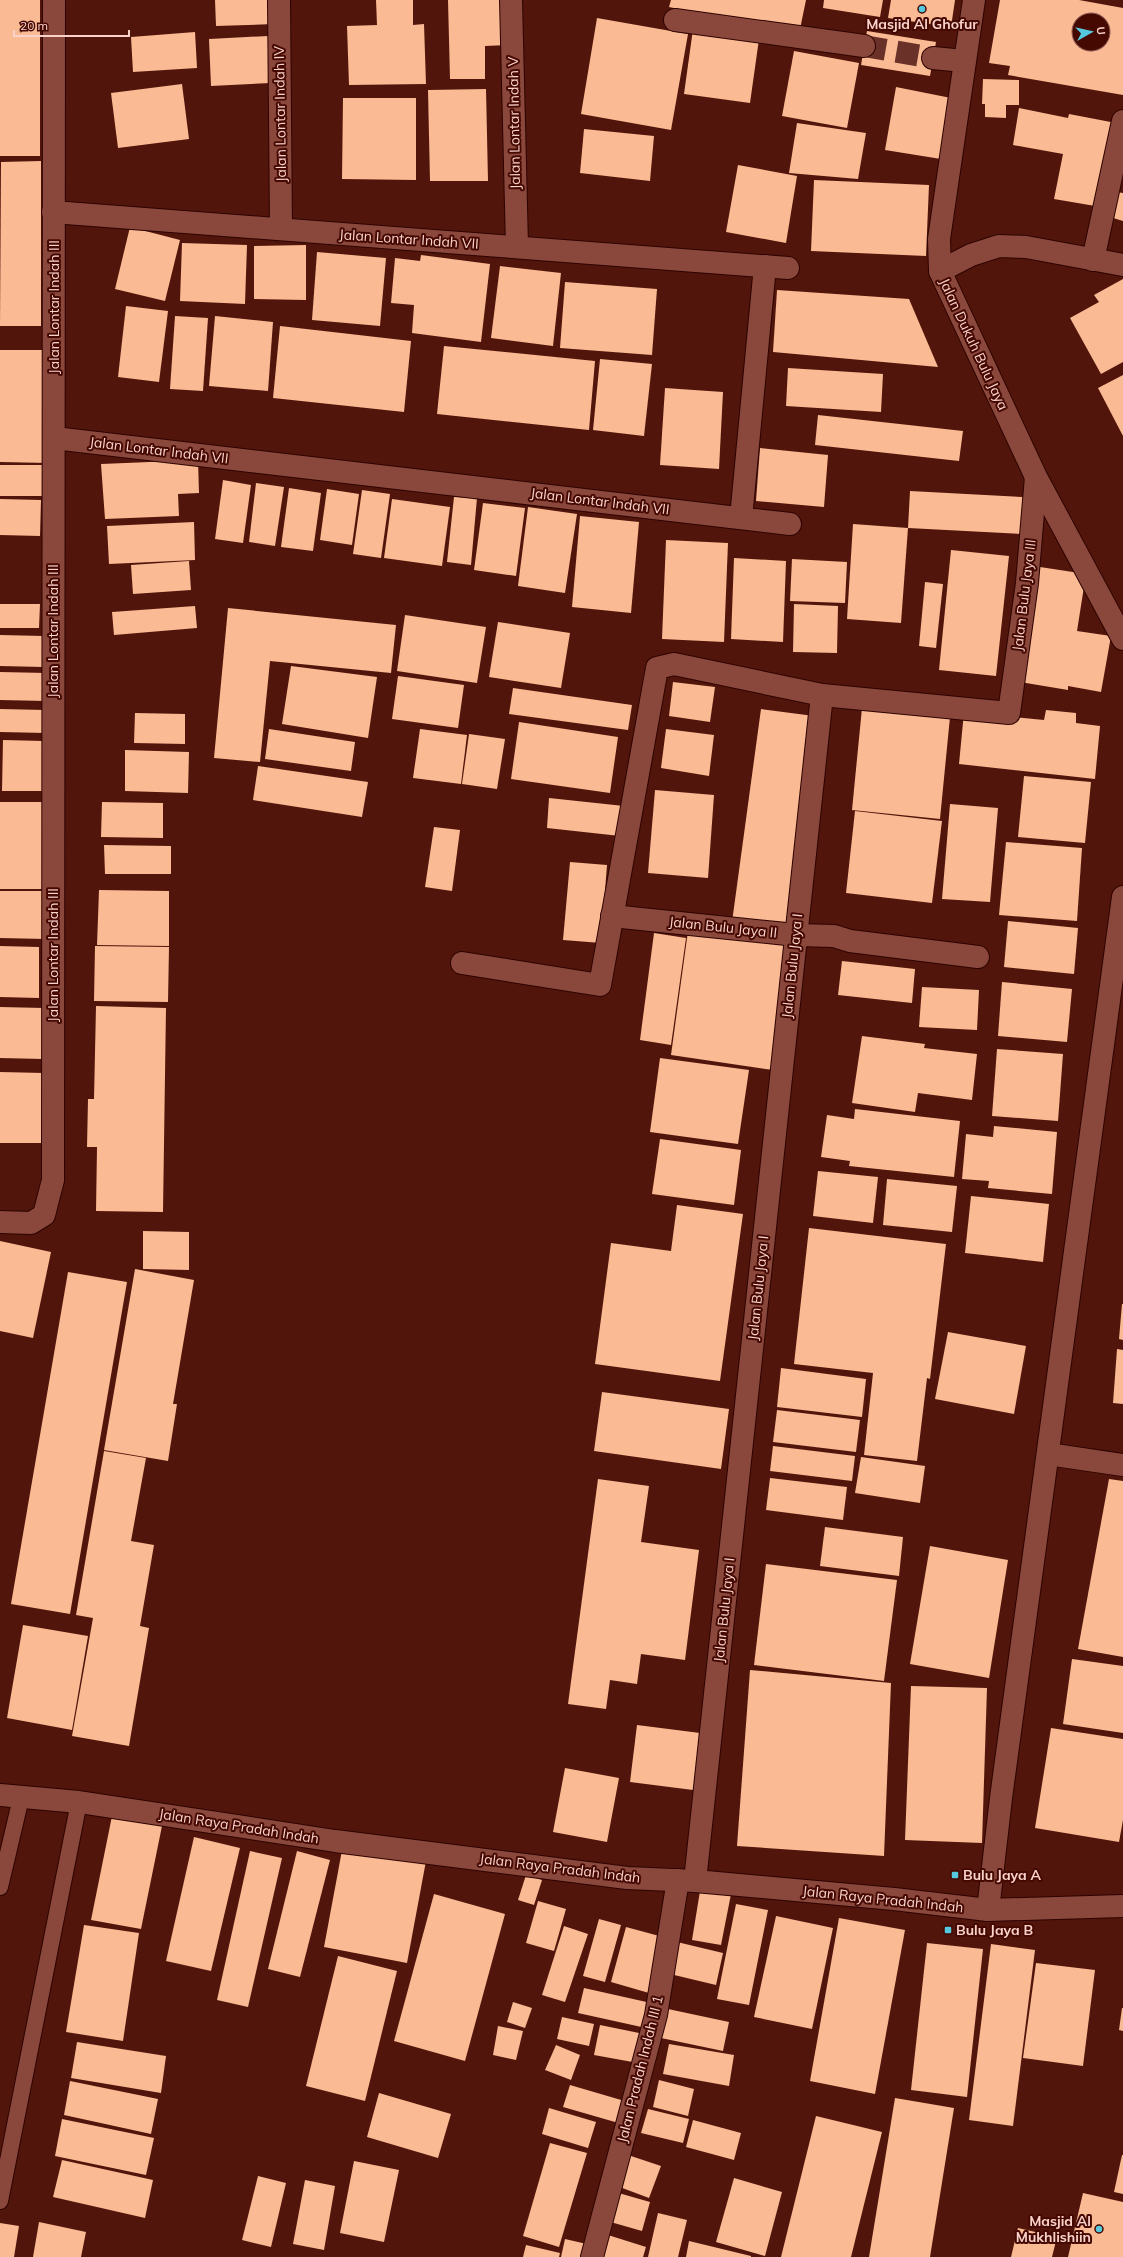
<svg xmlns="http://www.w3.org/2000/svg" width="1123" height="2257" font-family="Mulish,sans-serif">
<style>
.building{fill:#faba93;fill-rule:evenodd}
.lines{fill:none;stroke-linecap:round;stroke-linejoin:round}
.street-tunnel{stroke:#6a3128;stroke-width:22;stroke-dasharray:22 11;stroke-linecap:butt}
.lane-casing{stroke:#2e0300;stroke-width:18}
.street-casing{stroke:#2e0300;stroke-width:24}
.lane{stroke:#8a483c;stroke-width:16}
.street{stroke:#8a483c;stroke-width:22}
.poi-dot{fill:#55cadf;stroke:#450902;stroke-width:1.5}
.labels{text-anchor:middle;stroke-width:4;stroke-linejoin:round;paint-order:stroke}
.poi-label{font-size:14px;font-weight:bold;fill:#f9d2ca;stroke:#450902;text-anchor:start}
.street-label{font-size:14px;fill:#f9d2ca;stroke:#450902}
</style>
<rect width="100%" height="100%" fill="#51150b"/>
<!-- building -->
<g class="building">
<rect x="0" y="0" width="40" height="156"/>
<path d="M215 0H274L275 24 216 26Z"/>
<path d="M376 0H413V25L424 24 426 84 349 85 347 26 377 25Z"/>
<path d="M448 0H507L508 45 485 46V79H450Z"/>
<path d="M671 0H806L799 34 669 7Z"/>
<path d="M824 0H883L880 17 823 8Z"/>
<path d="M891 0H955L951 27 888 18Z"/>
<path d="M1000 0H1079L1123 8V95L1008 75 1010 66 989 63ZM1079 20H1103V44H1079Z"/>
<path d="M597 18 688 34 671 130 581 114Z"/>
<path d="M693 29 759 39 750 103 684 94Z"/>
<path d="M867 31 936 42 930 76 861 65Z"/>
<path d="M195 32 197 68 133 72 131 37Z"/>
<path d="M268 36 271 83 211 86 209 39Z"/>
<path d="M794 51 859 63 847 128 782 116Z"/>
<path d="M983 79 1019 80V105H1006V118L985 117V104H982Z"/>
<path d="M182 84 189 139 118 148 111 93Z"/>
<path d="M896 87 951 98 941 159 885 150Z"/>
<path d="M486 89 488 181H430L428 90Z"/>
<path d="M343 98H416V180L342 179Z"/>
<path d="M1019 108 1068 118 1069 114 1116 123 1101 207 1054 199 1063 154 1013 145Z"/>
<path d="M797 123 866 133 858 179 789 173Z"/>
<path d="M584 129 654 136 650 181 580 173Z"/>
<path d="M41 161V326H0L1 162Z"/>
<path d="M738 165 797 176 786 243 726 232Z"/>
<path d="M814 180 929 185 926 256 811 251Z"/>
<path d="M1116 192 1123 193V221L1110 217Z"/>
<path d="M130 227 180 240 165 301 115 289Z"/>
<path d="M182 243 247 245 245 304 180 301Z"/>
<path d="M306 245V300L254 299V246Z"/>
<path d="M317 252 386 258 380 326 312 320Z"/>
<path d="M421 255 490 264 481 342 412 333 414 305 391 303 395 258 420 261Z"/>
<path d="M500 266 561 273 553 346 491 338Z"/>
<path d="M1123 279V362L1101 374 1070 318 1099 302 1094 295Z"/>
<path d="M565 282 657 289 652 355 560 348Z"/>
<path d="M777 290 909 299 938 367 773 352Z"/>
<path d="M126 306 168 311 159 382 118 377Z"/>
<path d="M175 316 208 318 203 391 170 389Z"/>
<path d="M215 316 273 322 268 391 209 386Z"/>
<path d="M280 326 411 341 404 412 273 398Z"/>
<path d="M444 346 595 361 589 430 437 414Z"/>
<path d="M0 350H46V394H42L43 428 49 463 0 462Z"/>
<path d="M600 359 652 364 644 436 593 430Z"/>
<path d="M788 368 883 374 881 412 786 406Z"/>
<path d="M1123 375V436L1098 388Z"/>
<path d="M665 388 723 392 719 469 660 465Z"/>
<path d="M818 415 963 431 959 461 815 445Z"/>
<path d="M760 448 828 455 824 507 756 501Z"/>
<path d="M198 460 199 493 178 494 179 516 105 519 101 464Z"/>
<rect x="0" y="465" width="45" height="31"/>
<path d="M223 480 251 485 243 543 215 539Z"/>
<path d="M256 483 284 487 275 546 249 542Z"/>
<path d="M289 488 321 493 313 551 281 547Z"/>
<path d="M327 489 359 494 352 545 320 540Z"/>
<path d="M362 490 390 494 381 558 353 554Z"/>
<path d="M910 491 1023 497 1021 534 908 528Z"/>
<path d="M454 497 477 498 471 565 447 562Z"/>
<path d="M0 499 41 500 40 536 0 535Z"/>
<path d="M392 499 450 507 442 566 384 558Z"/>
<path d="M483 503 525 508 516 576 474 570Z"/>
<path d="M528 507 577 514 565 593 518 586Z"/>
<path d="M580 516 639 522 631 613 572 607Z"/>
<path d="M194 522 195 560 109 564 107 526Z"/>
<path d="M853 524 908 528 901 623 847 619Z"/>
<path d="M666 540 728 543 724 642 662 639Z"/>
<path d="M951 550 1009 556 996 676 939 670Z"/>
<path d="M734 558 786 561 783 642 731 639Z"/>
<path d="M792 559 847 562 845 603 790 601Z"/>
<path d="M189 561 191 590 133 594 131 565Z"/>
<path d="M1040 567 1086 574 1077 631 1111 636 1101 692 1068 686V690L1020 682Z"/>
<path d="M925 582 943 584 936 648 919 646Z"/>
<path d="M0 604H40L39 628H0Z"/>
<path d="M794 604 838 606 837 653 793 652Z"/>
<path d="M195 606 197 628 114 635 112 612Z"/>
<path d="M228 608 396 625 391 673 270 661 260 762 214 758Z"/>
<path d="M405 615 486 627 477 683 397 671Z"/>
<path d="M498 622 570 633 561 688 489 677Z"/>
<path d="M0 635 44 636 43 667 0 666Z"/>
<path d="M291 666 377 677 368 738 282 724Z"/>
<path d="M0 672 47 673 46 701 0 700Z"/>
<path d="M398 676 464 685 458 728 392 719Z"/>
<path d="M673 682 715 687 710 722 669 716Z"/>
<path d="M513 688 632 705 628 730 509 714Z"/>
<path d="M862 708 950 717 940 819 852 810Z"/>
<path d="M0 709 45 710V733L0 732Z"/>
<path d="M761 709 814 716 785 930 732 922Z"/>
<path d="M1046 710 1076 713V723L1100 726 1095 779 959 764 964 712 1044 720Z"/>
<path d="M135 713 185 714V744L134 743Z"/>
<path d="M519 722 618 737 610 793 511 779Z"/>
<path d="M269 729 355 742 351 771 265 759Z"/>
<path d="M420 729 467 735 461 784 413 778Z"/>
<path d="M666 729 714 735 709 776 661 768Z"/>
<path d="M469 734 505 739 497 789 462 784Z"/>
<path d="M3 740 43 741 42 791H2Z"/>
<path d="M125 750 189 752 188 793 125 791Z"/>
<path d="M258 766 368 782 362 817 253 800Z"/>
<path d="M1024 776 1091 782 1085 843 1018 837Z"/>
<path d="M655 790 714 795 708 878 648 873Z"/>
<path d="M549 798 624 806 620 836 547 828Z"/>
<path d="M0 802H47L42 841V889H0Z"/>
<path d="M102 802 163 803V838L101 837Z"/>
<path d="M950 804 998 808 990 902 942 899Z"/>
<path d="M855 811 942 821 932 903 846 893Z"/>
<path d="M434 827 460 830 452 891 425 887Z"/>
<path d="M1006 842 1082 848 1077 921 999 915Z"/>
<path d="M104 845 171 846V874H105Z"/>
<path d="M570 862 607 865 601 943 563 940Z"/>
<path d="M99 890 169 891V946L97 945Z"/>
<path d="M0 891H46V939L0 938Z"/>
<path d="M1008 921 1078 928 1074 974 1004 967Z"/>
<path d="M688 931 789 946 773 1070 671 1055Z"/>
<path d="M654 933 686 938 671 1045 640 1040Z"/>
<path d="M0 946 39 947V998L0 997Z"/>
<path d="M95 946 169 947 168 1002 94 1001Z"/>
<path d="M842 961 915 969 912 1003 838 995Z"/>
<path d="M1002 982 1072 989 1067 1042 998 1036Z"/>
<path d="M922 987 979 990 977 1030 919 1027Z"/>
<path d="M96 1006 166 1008 163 1212 96 1211 97 1147H87L88 1099H94Z"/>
<path d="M0 1007 44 1008 43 1059 0 1058Z"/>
<path d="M862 1036 925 1044 924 1048 977 1054 972 1100 918 1093 915 1112 852 1103Z"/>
<path d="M997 1049 1063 1054 1058 1121 992 1116Z"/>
<path d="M660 1058 749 1070 738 1144 650 1132Z"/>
<path d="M0 1072 44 1073 43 1143H0Z"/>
<path d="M855 1109 960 1121 954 1177 849 1166 850 1161 821 1157 827 1115 854 1119Z"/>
<path d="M994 1126 1057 1132 1052 1194 988 1188 989 1181 962 1179 966 1134 993 1137Z"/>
<path d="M660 1139 741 1150 734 1205 652 1194Z"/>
<path d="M818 1171 878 1177 873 1223 813 1216Z"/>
<path d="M887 1179 957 1186 952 1232 883 1225Z"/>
<path d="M971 1196 1049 1204 1043 1262 965 1253Z"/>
<path d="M677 1205 743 1214 720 1381 595 1364 611 1243 671 1251Z"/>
<path d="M809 1228 946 1244 930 1379 927 1378 917 1461 864 1455 873 1373 794 1364Z"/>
<path d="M143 1231 189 1232V1270L143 1269Z"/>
<path d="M0 1241 51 1252 33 1338 0 1331Z"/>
<path d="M135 1269 194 1280 173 1404H177L168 1461 104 1450Z"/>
<path d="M68 1272 127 1282 70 1614 11 1604Z"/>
<path d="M1122 1304H1123V1340L1119 1339Z"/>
<path d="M948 1332 1026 1346 1014 1414 935 1399Z"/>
<path d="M1117 1349 1123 1350V1404L1113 1403Z"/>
<path d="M781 1368 866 1379 862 1417 777 1407Z"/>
<path d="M602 1392 729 1409 721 1469 594 1451Z"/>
<path d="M777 1410 860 1420 856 1452 773 1442Z"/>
<path d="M773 1446 855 1456 852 1481 770 1471Z"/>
<path d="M104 1451 146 1458 131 1541 154 1545 140 1626 149 1628 129 1746 72 1736 93 1618 76 1615Z"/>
<path d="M861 1457 925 1466 920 1503 855 1493Z"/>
<path d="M770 1478 847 1487 843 1520 766 1510Z"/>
<path d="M598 1479 649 1486 641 1542 699 1550 685 1660 641 1654 637 1684 610 1680 606 1709 568 1704Z"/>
<path d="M1109 1479 1123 1481V1657L1078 1649Z"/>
<path d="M825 1527 903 1537 899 1576 820 1566Z"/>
<path d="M930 1546 1008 1560 989 1678 910 1664Z"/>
<path d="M766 1564 897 1580 884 1681 754 1665Z"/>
<path d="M23 1625 88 1636 72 1730 7 1718Z"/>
<path d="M1072 1659 1123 1666V1733L1063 1724Z"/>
<path d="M750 1670 891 1683 884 1856 737 1846Z"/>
<path d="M911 1686 987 1688 982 1843 905 1840Z"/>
<path d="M637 1725 708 1734 701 1791 630 1782Z"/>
<path d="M1051 1728 1123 1739V1820L1119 1842 1035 1828Z"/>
<path d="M565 1768 619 1778 607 1842 553 1832Z"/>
<path d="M112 1816 162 1826 141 1929 91 1920Z"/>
<path d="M194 1837 240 1848 211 1971 166 1961Z"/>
<path d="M343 1845 426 1861 407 1963 324 1947Z"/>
<path d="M250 1851 282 1858 248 2007 217 2000Z"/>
<path d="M297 1851 330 1860 300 1977 268 1969Z"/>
<path d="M526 1875 542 1880 534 1905 518 1900Z"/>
<path d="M701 1885 732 1889 721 1945 692 1940Z"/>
<path d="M434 1894 505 1914 465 2061 394 2041Z"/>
<path d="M538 1901 566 1909 554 1951 526 1943Z"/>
<path d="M736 1904 768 1910 749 2005 717 1999Z"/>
<path d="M776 1916 833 1928 812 2029 754 2017Z"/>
<path d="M839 1918 905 1930 875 2094 810 2081Z"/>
<path d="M599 1919 621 1925 605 1982 583 1976Z"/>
<path d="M84 1925 139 1933 123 2041 66 2032Z"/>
<path d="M564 1926 588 1934 565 2002 542 1995Z"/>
<path d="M626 1927 663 1937 649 1993 611 1982Z"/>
<path d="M677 1942 723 1953 716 1985 670 1974Z"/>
<path d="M927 1943 983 1949 967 2097 911 2090Z"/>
<path d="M991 1944 1035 1950 1013 2126 969 2120Z"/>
<path d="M338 1956 397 1971 365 2101 306 2086Z"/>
<path d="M1036 1963 1095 1970 1083 2066 1023 2058Z"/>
<path d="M584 1988 651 2003 646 2028 578 2013Z"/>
<path d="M513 2002 532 2008 525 2028 507 2022Z"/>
<path d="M1122 2008H1123V2031L1119 2030Z"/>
<path d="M668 2009 729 2022 723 2051 661 2038Z"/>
<path d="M562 2017 594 2024 589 2046 557 2039Z"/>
<path d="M600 2025 644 2034 638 2063 594 2055Z"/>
<path d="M498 2026 523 2031 516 2060 493 2055Z"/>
<path d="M77 2042 166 2056 161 2093 71 2078Z"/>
<path d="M669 2044 734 2055 729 2086 663 2074Z"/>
<path d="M556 2045 580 2055 571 2080 545 2070Z"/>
<path d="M659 2080 694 2089 688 2116 653 2107Z"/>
<path d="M70 2081 158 2099 151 2134 64 2115Z"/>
<path d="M570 2085 628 2102 622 2124 563 2107Z"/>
<path d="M379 2093 451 2114 438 2158 367 2137Z"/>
<path d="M895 2098 954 2108 930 2257H869Z"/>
<path d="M549 2108 596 2122 588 2148 542 2134Z"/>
<path d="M648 2109 689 2119 683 2143 641 2133Z"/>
<path d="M816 2116 882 2132 851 2257H781Z"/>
<path d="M62 2119 154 2138 146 2175 55 2156Z"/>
<path d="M693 2120 741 2133 734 2160 686 2147Z"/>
<path d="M550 2143 587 2153 559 2247 523 2236Z"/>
<path d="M628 2155 661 2166 649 2198 617 2186Z"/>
<path d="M1122 2155H1123V2194L1114 2192Z"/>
<path d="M62 2160 153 2180 145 2218 53 2197Z"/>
<path d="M354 2161 399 2170 384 2242 340 2233Z"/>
<path d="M258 2176 286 2183 271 2247 242 2240Z"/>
<path d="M734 2178 782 2192 765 2256 716 2242Z"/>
<path d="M305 2180 335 2186 324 2250 293 2244Z"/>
<path d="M615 2192 650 2202 642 2231 607 2221Z"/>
<path d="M1083 2193 1123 2202V2257H1068Z"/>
<path d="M658 2213 687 2220 678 2257H648Z"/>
<path d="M39 2222 86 2232 81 2257H33Z"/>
<path d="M0 2223 19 2226 14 2257H0Z"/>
<path d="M1018 2228 1057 2237 1052 2257H1011Z"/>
<path d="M608 2235 646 2247 643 2257H601Z"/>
<path d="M565 2239 591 2245 588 2257H561Z"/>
<path d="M689 2241 751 2256V2257H686Z"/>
<path d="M526 2245 560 2253 559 2257H523Z"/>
</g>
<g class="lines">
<!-- street-tunnel -->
<path class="street-tunnel" d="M864 46 933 58"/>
<defs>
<g id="lane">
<path d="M0 1887 21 1798"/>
<path d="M0 2201 79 1802"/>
</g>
<g id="street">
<path d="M279 0 281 229"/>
<path d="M511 0 517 247"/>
<path d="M974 0 939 239 940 271 1036 477 1123 639"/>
<path d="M675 20 864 46"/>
<path d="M933 58 964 61"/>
<path d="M53 212 788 268"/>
<path d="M1093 260 1123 121"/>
<path d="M940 271 971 255 999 246 1026 247 1123 265"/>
<path d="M54 438 790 524"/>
<path d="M741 518 765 266"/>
<path d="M612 916 796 935 834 936 850 941 978 957"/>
<path d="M462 963 600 985 657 668 674 664 822 695 1009 713 1027 583 1036 477"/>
<path d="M0 1222 31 1223 44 1215 53 1180 54 0"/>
<path d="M1048 1454 1123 1465"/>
<path d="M0 1795 79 1802 335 1841 627 1878 695 1881 894 1899 988 1910 1123 1906"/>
<path d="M695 1881 822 695"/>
<path d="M988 1910 1001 1798 1123 897"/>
<path d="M592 2257 656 2015 678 1880"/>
</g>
</defs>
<!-- lane casing -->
<use href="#lane" class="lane-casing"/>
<!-- street casing -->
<use href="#street" class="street-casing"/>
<!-- lane -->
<use href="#lane" class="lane"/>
<!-- street -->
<use href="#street" class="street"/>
</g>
<!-- markers -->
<g class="poi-dot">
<circle cx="922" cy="9" r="4"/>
<rect x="951" y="1871" width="8" height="8" rx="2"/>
<rect x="944" y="1926" width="8" height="8" rx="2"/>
<circle cx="1099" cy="2229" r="4"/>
</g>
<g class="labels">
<!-- poi labels -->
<g class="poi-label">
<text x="922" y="29" text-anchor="middle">Masjid Al Ghofur</text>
<text x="963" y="1880">Bulu Jaya A</text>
<text x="956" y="1935">Bulu Jaya B</text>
<text x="1091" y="2226" text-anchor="end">Masjid Al<tspan x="1091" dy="16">Mukhlishiin</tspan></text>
</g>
<!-- street labels -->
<g class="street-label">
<text transform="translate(280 114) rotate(-91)" y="5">Jalan Lontar Indah IV</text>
<text transform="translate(514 123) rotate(-91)" y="5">Jalan Lontar Indah V</text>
<text transform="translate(409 239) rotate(4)" y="5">Jalan Lontar Indah VII</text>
<text transform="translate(54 307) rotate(-90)" y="5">Jalan Lontar Indah III</text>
<text transform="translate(974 344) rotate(65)" y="5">Jalan Dukuh Bulu Jaya</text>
<text transform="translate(159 450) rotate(7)" y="5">Jalan Lontar Indah VII</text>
<text transform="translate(600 501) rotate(7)" y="5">Jalan Lontar Indah VII</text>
<text transform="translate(1024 595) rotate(-83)" y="5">Jalan Bulu Jaya III</text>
<text transform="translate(53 631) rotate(-90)" y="5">Jalan Lontar Indah III</text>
<text transform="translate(723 927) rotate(6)" y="5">Jalan Bulu Jaya II</text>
<text transform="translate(53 955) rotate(-90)" y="5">Jalan Lontar Indah III</text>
<text transform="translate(792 966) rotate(-84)" y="5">Jalan Bulu Jaya I</text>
<text transform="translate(758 1288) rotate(-84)" y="5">Jalan Bulu Jaya I</text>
<text transform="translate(724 1610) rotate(-84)" y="5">Jalan Bulu Jaya I</text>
<text transform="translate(239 1826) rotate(9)" y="5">Jalan Raya Pradah Indah</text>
<text transform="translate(560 1868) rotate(7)" y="5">Jalan Raya Pradah Indah</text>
<text transform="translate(883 1899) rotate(6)" y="5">Jalan Raya Pradah Indah</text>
<text transform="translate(640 2069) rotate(-76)" y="5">Jalan Pradah Indah III 1</text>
</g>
</g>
<!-- north arrow -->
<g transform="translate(1091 32) rotate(82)"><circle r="19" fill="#450902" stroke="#8d5952"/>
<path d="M0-3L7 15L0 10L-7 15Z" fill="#55cadf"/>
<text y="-6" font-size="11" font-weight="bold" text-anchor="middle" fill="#f9d2ca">U</text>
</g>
<!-- scale -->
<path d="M14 30v6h115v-6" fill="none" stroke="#f9d2ca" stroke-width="2"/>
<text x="20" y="30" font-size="12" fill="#f9d2ca" stroke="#450902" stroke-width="3" paint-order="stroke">20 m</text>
</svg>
